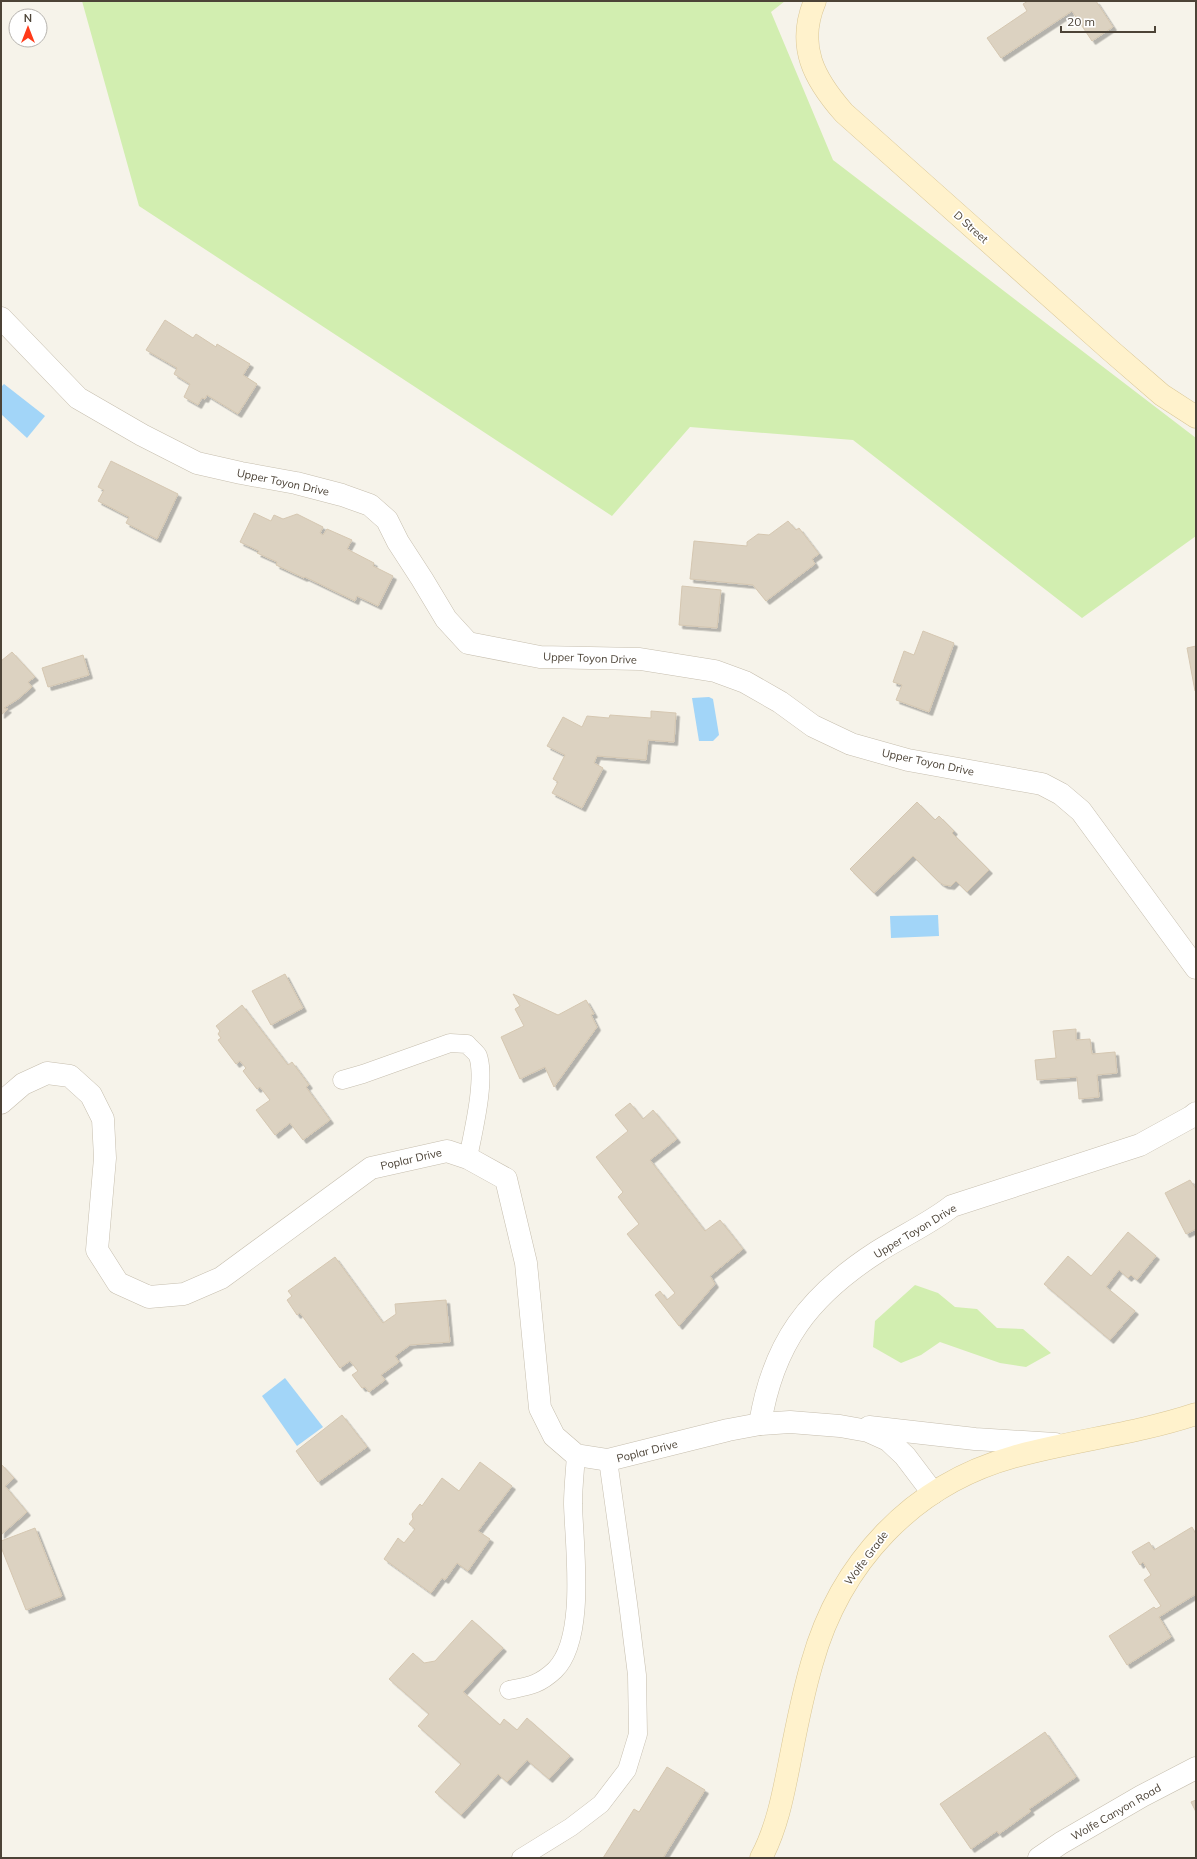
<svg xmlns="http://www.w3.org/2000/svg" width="1197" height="1859" font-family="Mulish,sans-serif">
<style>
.green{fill:#d2eeb0}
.water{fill:#a2d5f8}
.building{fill:#dcd2c1;stroke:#d5c7b1;filter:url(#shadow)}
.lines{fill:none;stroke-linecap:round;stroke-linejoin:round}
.lane-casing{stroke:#c6beae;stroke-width:19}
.street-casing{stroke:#c6beae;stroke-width:23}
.secondary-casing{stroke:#dac796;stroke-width:23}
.lane{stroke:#fff;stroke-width:18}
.street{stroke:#fff;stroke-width:22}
.secondary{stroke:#fff2cc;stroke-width:22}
.labels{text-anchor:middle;stroke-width:3.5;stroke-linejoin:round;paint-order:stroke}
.street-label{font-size:11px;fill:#4c4337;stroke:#fff}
</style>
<defs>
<filter id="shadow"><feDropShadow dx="3.5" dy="3.5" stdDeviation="0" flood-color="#0004"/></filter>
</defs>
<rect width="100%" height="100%" fill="#f6f3ea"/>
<!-- green -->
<g class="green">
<path d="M82 1H785L771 12 833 160 1196 438V536L1082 618 853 440 690 427 612 516 139 206Z"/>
<path d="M915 1285 938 1293 955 1307 977 1309 997 1328 1023 1329 1051 1353 1026 1367 1000 1363 940 1342 921 1355 901 1363 873 1347 875 1321Z"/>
</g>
<!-- water -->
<g class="water">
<path d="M4 384 45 416 27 438 1 414V387Z"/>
<path d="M709 697 713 699 719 735 713 741H699L692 698Z"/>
<path d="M938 915 939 936 891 938 890 916Z"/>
<path d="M285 1378 323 1427 297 1446 262 1396Z"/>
</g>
<!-- building -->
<g class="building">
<path d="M1028 1H1096L1113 27 1092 41 1072 11 1001 58 987 38 1027 11 1023 4Z"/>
<path d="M165 320 193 338 196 334 216 347 217 344 250 364 243 375 257 384 238 414 207 395 205 399 202 398 198 405 184 397 190 384 174 374 177 368 146 350Z"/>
<path d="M111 461 178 494 157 539 126 523 129 517 98 501 104 490 98 487Z"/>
<path d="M254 513 271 521 274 515 283 519 297 514 323 527 320 533 323 535 327 529 352 540 347 549 374 563 373 566 393 576 378 606 357 596 355 601 305 577 304 578 276 565 277 562 257 553 259 551 240 542Z"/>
<path d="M788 521 796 530 799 528 819 554 812 559 815 564 766 601 753 585 690 579 694 541 747 546V542L758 534 769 535Z"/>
<path d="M682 586 721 590 717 628 679 625Z"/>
<path d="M923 631 954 643 929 712 896 700 902 685 893 682 904 651 914 655Z"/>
<path d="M1196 646V691H1195L1187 648Z"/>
<path d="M12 652 35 677 28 682 32 687 18 699 4 708 8 709 1 715V661Z"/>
<path d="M83 655 89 675 48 687 42 668Z"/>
<path d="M651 711 676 713 674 742 648 740 646 760 597 756 594 763 603 768 582 808 552 793 558 782 553 779 565 755 547 746 563 717 582 727 587 716 609 718 610 715 651 718Z"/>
<path d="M917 802 935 820 939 816 954 831 952 833 989 870 967 892 956 881 951 886 944 885 939 882 913 856 874 893 850 869Z"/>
<path d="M285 974 303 1008 271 1025 252 991Z"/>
<path d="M513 994 558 1015 586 1000 594 1014 591 1015 597 1027 554 1087 545 1067 520 1079 501 1037 524 1026 515 1009 520 1006Z"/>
<path d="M242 1005 288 1065 292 1062 309 1085 306 1087 330 1120 303 1140 290 1123 275 1135 256 1110 270 1100 260 1087 257 1089 243 1071 246 1068 240 1061 236 1064 218 1040 221 1038 218 1034 220 1031 216 1026Z"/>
<path d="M1076 1029V1040L1090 1039 1092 1054 1115 1052 1117 1073 1097 1075 1099 1097 1079 1099 1077 1077 1037 1080 1035 1060 1056 1058 1053 1031Z"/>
<path d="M630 1103 643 1119 653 1110 677 1139 650 1160 705 1231 720 1220 743 1249 710 1276 715 1284 679 1326 655 1295 660 1291 667 1300 675 1293 627 1234 639 1224 618 1197 623 1192 596 1157 628 1131 615 1115Z"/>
<path d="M1190 1180 1196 1189V1229L1186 1234 1165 1193Z"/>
<path d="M1128 1232 1156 1256 1137 1280 1131 1275 1128 1278 1119 1270 1106 1287 1135 1311 1110 1340 1044 1284 1068 1256 1091 1276Z"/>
<path d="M335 1257 383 1323 396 1314 395 1304 446 1300 450 1342 410 1345 395 1356 399 1362 381 1375 385 1380 369 1392 365 1387 362 1388 352 1375 358 1371 350 1361 340 1368 300 1313 297 1315 287 1300 292 1296 288 1291Z"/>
<path d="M342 1415 367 1447 318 1482 296 1451Z"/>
<path d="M480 1462 512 1486 478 1531 490 1539 468 1571 457 1563 445 1580 442 1578 431 1593 384 1559 398 1538 404 1543 415 1529 409 1524 413 1519 412 1514 420 1504 422 1506 442 1478 459 1491Z"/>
<path d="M1 1464 14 1478 5 1486 27 1512 1 1535Z"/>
<path d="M1192 1527 1196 1534V1594L1159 1617 1171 1637 1127 1665 1109 1636 1154 1607 1156 1609 1161 1606 1144 1580 1151 1575 1143 1562 1140 1565 1132 1552 1149 1542 1154 1550Z"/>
<path d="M35 1528 62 1596 26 1610 1 1547V1541Z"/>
<path d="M472 1620 503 1648 463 1692 500 1725 504 1719 517 1730 527 1718 570 1756 549 1779 527 1760 507 1782 498 1774 461 1815 435 1792 461 1764 418 1726 429 1714 389 1679 413 1653 424 1663 435 1661Z"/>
<path d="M1045 1732 1076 1777 1029 1809 1031 1811 999 1834 997 1831 971 1849 940 1804Z"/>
<path d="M667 1767 705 1790 663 1858H603L634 1809 639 1812Z"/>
<path d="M1196 1800V1812L1191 1802Z"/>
</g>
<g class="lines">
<defs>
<g id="lane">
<path d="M342 1080 363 1074 450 1043 467 1044C470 1048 476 1052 478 1056 486 1080 473 1132 468 1158"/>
<path d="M509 1690C529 1686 539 1685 555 1670 587 1638 574 1546 573 1504 573 1488 575 1471 576 1455"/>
<path d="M521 1858 571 1827 601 1804 627 1770 638 1734 637 1675 628 1603 608 1460"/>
</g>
<g id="street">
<path d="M1 318 78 398 142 435 197 463 241 473 296 483 342 495 370 505 387 520 398 542 422 579 446 619 468 643 540 657 640 659 715 671 745 682 780 702 813 726 851 744 908 760 1042 784 1061 794 1081 811 1196 968"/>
<path d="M1 1103 23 1084 47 1073 70 1076 91 1095 103 1119 105 1158 97 1250 118 1283 149 1297 184 1294 221 1278 371 1168 447 1151 468 1158 506 1179 526 1263 540 1408 554 1436 576 1455 608 1460 728 1430 760 1424 790 1422 840 1426 868 1431 888 1440 905 1456 933 1493"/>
<path d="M760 1424C773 1343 809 1296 877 1252 902 1236 929 1224 952 1206L1140 1145 1191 1117 1196 1113"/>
<path d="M869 1427 975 1439 1055 1444"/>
<path d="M1039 1858 1061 1843 1142 1796 1196 1768"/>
</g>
<g id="secondary">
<path d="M815 1C796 46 814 79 844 113L1110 350 1162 395 1196 417"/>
<path d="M761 1858C778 1826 784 1790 791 1755 797 1724 803 1694 812 1663 840 1563 912 1485 1013 1457 1074 1440 1136 1434 1196 1414"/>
</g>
</defs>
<!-- lane casing -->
<use href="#lane" class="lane-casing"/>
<!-- street casing -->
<use href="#street" class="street-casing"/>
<!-- secondary casing -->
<use href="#secondary" class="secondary-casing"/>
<!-- lane -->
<use href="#lane" class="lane"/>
<!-- street -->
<use href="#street" class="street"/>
<!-- secondary -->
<use href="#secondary" class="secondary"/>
</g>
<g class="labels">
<!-- street labels -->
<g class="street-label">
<text transform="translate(971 227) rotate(42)" y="4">D Street</text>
<text transform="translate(283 482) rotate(12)" y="4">Upper Toyon Drive</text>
<text transform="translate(590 658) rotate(2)" y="4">Upper Toyon Drive</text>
<text transform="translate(928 762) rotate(12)" y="4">Upper Toyon Drive</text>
<text transform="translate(411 1159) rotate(-13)" y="4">Poplar Drive</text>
<text transform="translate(915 1231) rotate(-31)" y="4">Upper Toyon Drive</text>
<text transform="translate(647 1451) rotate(-14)" y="4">Poplar Drive</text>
<text transform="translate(866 1558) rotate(-53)" y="4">Wolfe Grade</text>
<text transform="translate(1116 1812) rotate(-30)" y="4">Wolfe Canyon Road</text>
</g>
</g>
<!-- border -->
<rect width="1197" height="1859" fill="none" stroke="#4c4337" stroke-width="4"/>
<!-- north arrow -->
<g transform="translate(28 28)"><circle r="19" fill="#ffffff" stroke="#b7b4af"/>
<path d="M0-3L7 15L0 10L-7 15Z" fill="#ff3a19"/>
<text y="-6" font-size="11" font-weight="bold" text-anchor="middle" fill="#4c4337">N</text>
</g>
<!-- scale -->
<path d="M1061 26v6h94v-6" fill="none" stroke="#4c4337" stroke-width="2"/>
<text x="1067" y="26" font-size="12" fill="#4c4337" stroke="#ffffff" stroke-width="3" paint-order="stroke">20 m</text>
</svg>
